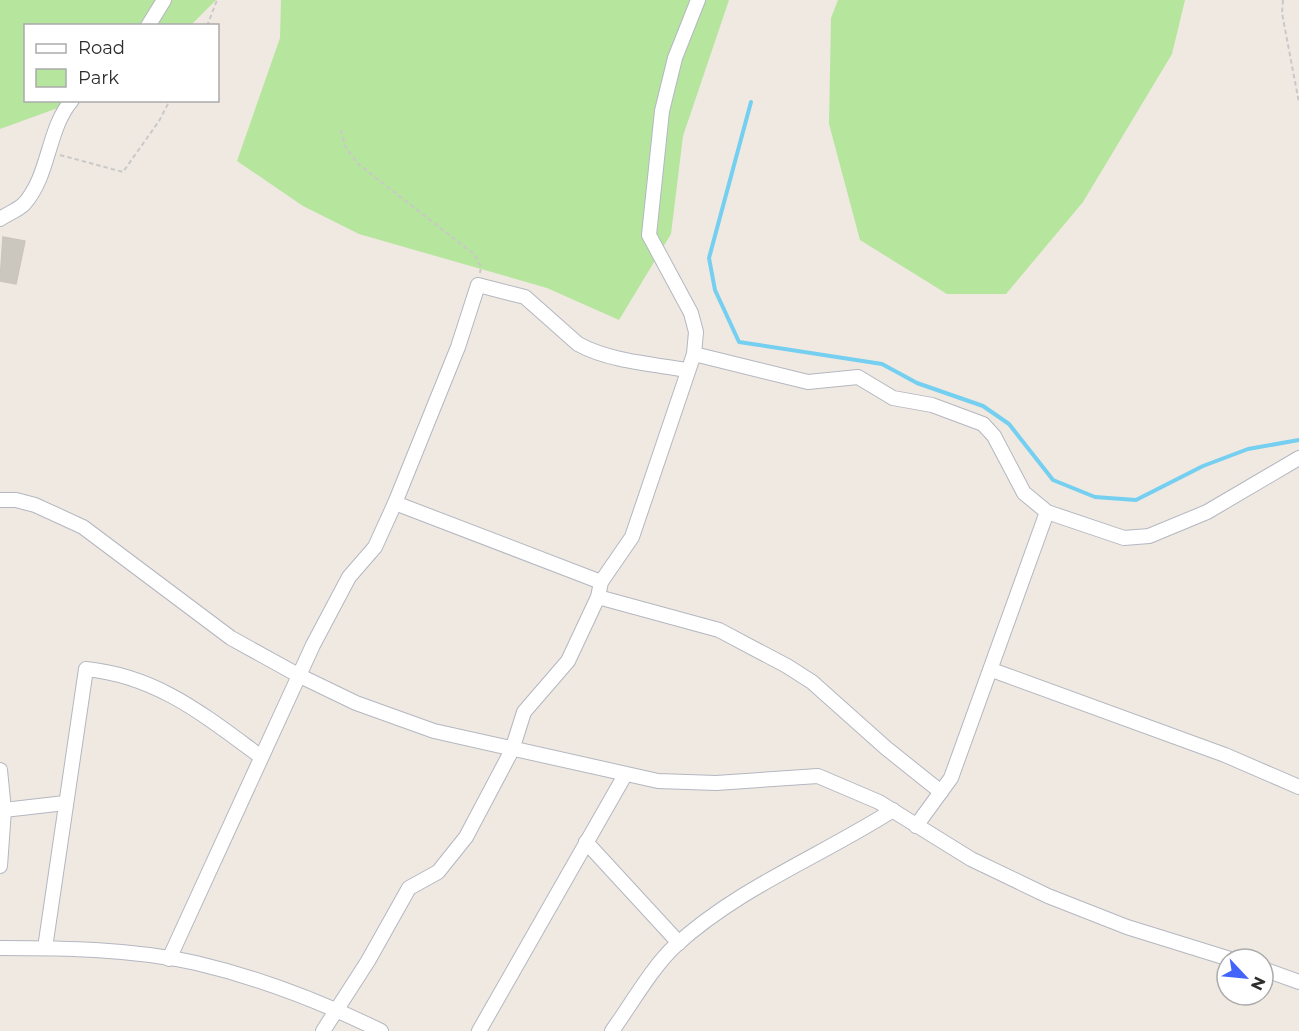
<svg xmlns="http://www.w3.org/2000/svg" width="1299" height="1031" font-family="Montserrat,sans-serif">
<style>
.green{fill:#b6e59e}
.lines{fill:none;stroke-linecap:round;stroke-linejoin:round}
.stream{stroke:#75cff0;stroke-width:4}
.building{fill:#cbc7bf;stroke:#cbc5ba;stroke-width:1.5}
.street-casing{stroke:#b4b7c1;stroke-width:16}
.path{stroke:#c9c9c9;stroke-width:2;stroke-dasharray:4.5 3;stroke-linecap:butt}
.street{stroke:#fff;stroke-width:14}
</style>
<rect width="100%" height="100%" fill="#efe9e1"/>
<!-- green -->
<g class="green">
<path d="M0 0H216L191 25 26 26V100L77 101 0 129Z"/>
<path d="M281 0H729L683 136 671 234 619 320 547 288 359 234 303 206 237 161 280 38Z"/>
<path d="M838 0H1185L1172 54 1083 202 1006 294H947L860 240 829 124 831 18Z"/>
</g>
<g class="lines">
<!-- stream -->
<path class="stream" d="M751 102 709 258 715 290 739 342 882 364 917 383 983 406 1009 424 1053 480 1095 497 1136 500 1203 466 1248 449 1299 440"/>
</g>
<!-- building -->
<path class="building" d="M3 237 25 241 16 284 0 281Z"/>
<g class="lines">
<defs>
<g id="street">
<path d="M148 26 164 0"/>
<path d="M0 219C7 214 18 210 24 204 50 175 47 129 72 100"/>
<path d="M694 354 808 382 858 377 893 398 932 405 983 424 994 436 1024 493 1047 512 1124 538 1149 536 1207 512 1299 458"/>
<path d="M0 500H16L35 505 83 527 231 638 298 675 356 703 434 731 658 781 716 783 818 776 879 802 971 859 1048 896 1127 927 1230 959"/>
<path d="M395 503 601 582"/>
<path d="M598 597 719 630 787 666 812 682 886 748 941 792"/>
<path d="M992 670 1225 755 1299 787"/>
<path d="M0 770 4 810 0 866"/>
<path d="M4 810 65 803"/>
<path d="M916 826 951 778 1047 512"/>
<path d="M586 842 679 943"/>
<path d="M0 948C65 948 133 949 196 963 260 978 322 1002 381 1031"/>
<path d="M45 948 86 669C157 676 204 715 260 756"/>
<path d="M169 959 313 645 349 577 375 547 395 503 458 347 478 285 525 297 578 344C609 361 651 364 687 370"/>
<path d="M1263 969 1299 982"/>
<path d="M323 1031 368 961 409 888 438 872 466 837 512 750 524 712 568 661 598 597 601 582 632 537 694 354 696 332 691 313 649 235 662 111 675 58 698 0"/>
<path d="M479 1031 625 775"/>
<path d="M612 1031C630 1006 653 966 675 946 738 888 821 856 893 810"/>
</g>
</defs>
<!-- street casing -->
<use href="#street" class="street-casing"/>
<!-- path -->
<g class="path">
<path d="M1283 0 1282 13 1299 103"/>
<path d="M207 26 217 0"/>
<path d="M341 130 345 146 357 163 475 255 481 267 480 273"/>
<path d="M60 155 123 172 159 121 170 100"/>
</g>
<!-- street -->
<use href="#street" class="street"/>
</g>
<!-- legend -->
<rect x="24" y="24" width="195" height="78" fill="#ffffff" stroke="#ababab" stroke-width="1.5"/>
<rect x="36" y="44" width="30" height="9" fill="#ffffff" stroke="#ababab" stroke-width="1.5"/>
<text x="78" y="54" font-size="18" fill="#2e2e2e">Road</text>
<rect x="36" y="69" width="30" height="18" fill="#b6e59e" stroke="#ababab" stroke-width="1.5"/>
<text x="78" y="84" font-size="18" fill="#2e2e2e">Park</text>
<!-- north arrow -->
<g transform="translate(1245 977) rotate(116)"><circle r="28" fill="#ffffff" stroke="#ababab" stroke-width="1.5"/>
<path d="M0-4.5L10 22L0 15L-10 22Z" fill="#4264fb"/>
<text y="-9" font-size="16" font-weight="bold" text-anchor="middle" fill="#2e2e2e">N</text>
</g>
</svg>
